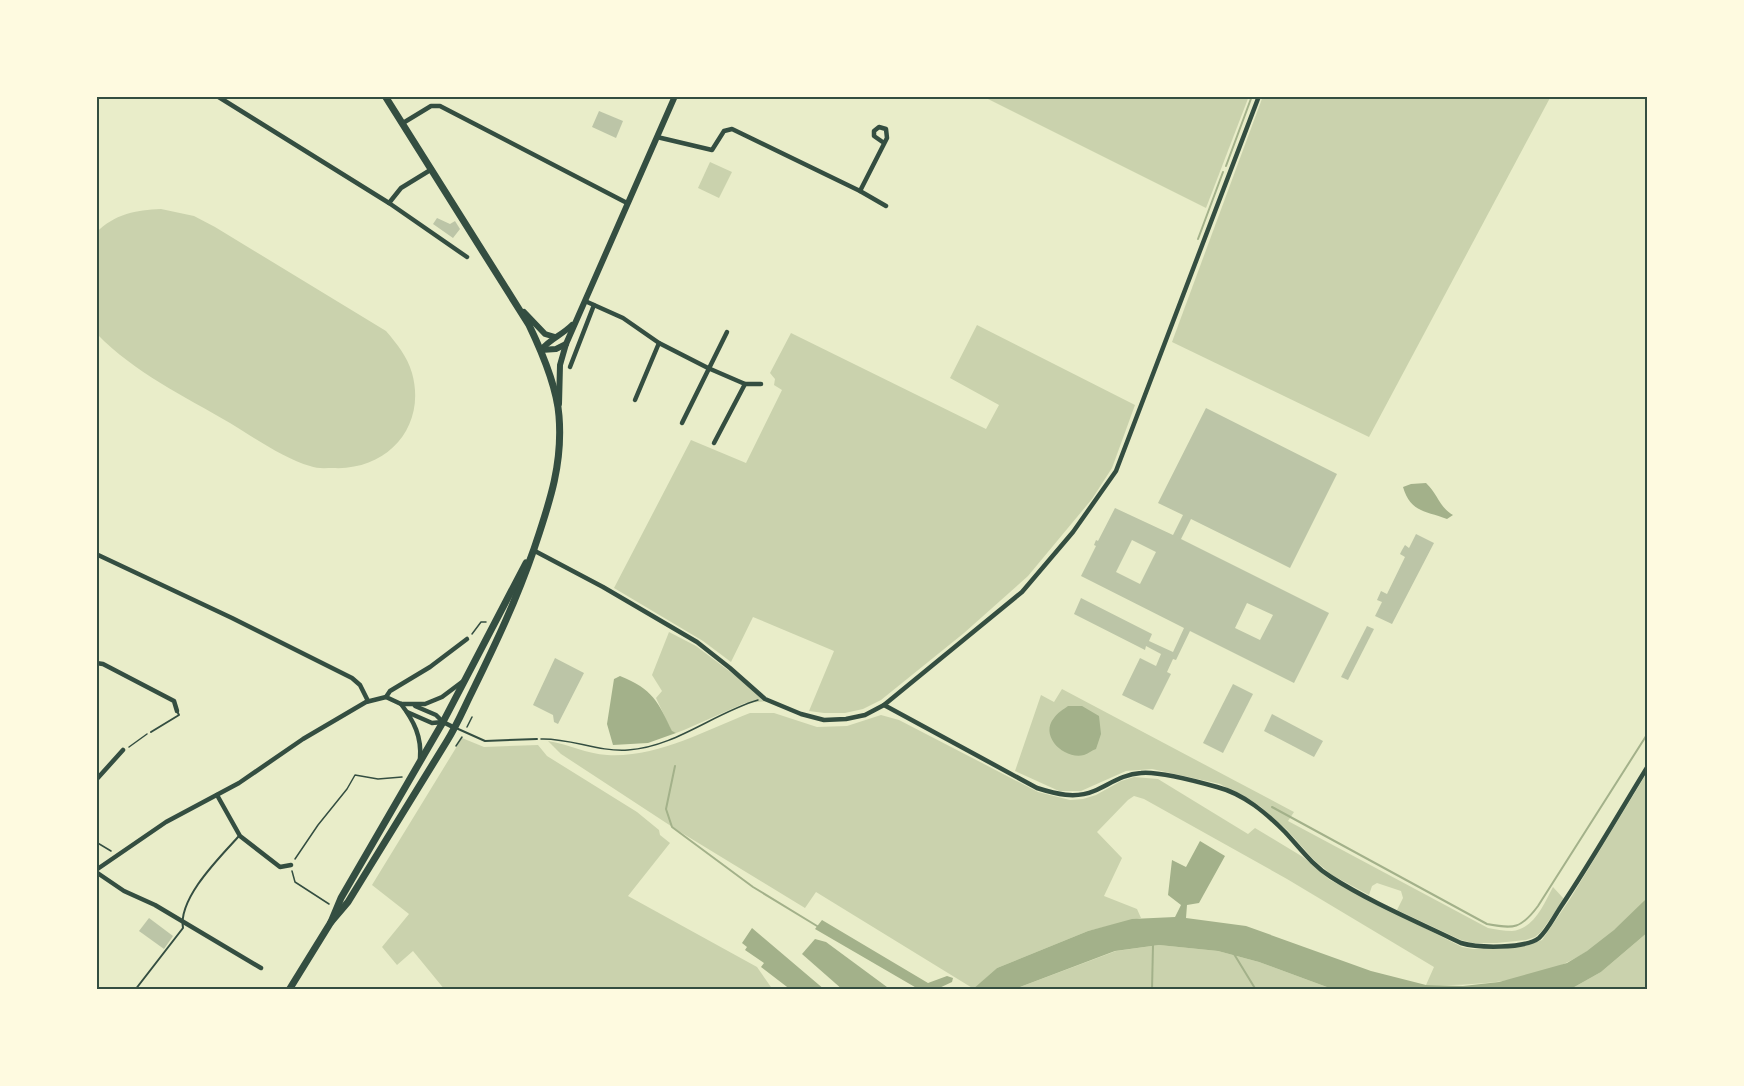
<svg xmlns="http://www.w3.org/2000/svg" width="1744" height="1086" font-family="'Space Grotesk',sans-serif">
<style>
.green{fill:#cad2ad}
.water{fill:#a3b18a}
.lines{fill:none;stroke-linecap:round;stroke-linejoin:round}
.stream{stroke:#a3b18a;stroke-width:2}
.building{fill:#bcc5a7;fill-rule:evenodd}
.path{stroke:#344e41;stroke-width:1.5}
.service{stroke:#344e41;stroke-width:2}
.minor{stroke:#344e41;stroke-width:4.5}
.secondary{stroke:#344e41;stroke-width:6}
.primary{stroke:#344e41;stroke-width:7}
.neatline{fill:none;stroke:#344e41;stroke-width:2}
</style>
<rect width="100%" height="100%" fill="#e9edc9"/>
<!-- green -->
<g class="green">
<path d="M989 96H1249L1206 208 988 99Z"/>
<path d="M1263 96H1551L1369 437 1172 342Z"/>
<path d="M710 162 732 172 719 198 698 188Z"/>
<path d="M161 209 194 216 215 227 386 331C397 344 407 356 412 373 427 427 387 471 333 468 326 468 317 469 310 466 285 459 253 437 230 423 184 396 135 373 97 334L96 233C114 214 136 210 161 209Z"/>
<path d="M977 325 1135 405 1112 468 1092 499 1028 576 964 633 881 700 863 709 845 713H824L809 711 834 651 753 617 731 662 703 641 614 588 691 440 746 463 782 390 774 385 775 379 770 373 791 333 986 429 999 405 950 378Z"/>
<path d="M669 632 696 646 769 701 745 703 684 730 676 733 672 732 656 698 662 691 652 675Z"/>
<path d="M1062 689 1294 812 1288 821 1488 928C1495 929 1504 931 1512 931 1534 929 1544 904 1553 887L1564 899 1541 932 1535 937 1526 940 1497 943H1473L1461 940 1397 910 1403 898 1401 891 1377 883 1372 886 1369 895 1332 875 1314 860 1287 830 1261 807 1220 784 1152 769 1126 771 1081 791H1059L1015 771 1041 695 1054 702Z"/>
<path d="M750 713H774L817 727 847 726 881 715 899 720 1038 792 1070 800 1083 799 1096 795 1121 781 1134 777 1158 779 1248 834 1255 828 1303 857 1330 880 1462 947 1473 949H1497L1526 946 1542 940 1570 899 1648 771V897C1629 917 1609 937 1586 952 1539 982 1480 986 1426 985L1434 967 1287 879 1144 799 1134 796 1128 800 1097 832 1122 858 1104 896 1137 909 1141 918 1088 931 997 968 974 989 816 892 805 908 677 830 561 754 548 741C568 744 587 754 607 755 657 758 704 731 750 713Z"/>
<path d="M462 738 484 747 538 745 547 756 637 812 659 830 660 835 670 843 628 896 757 967 773 990H445L413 951 397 965 382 947 409 914 372 885Z"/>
<path d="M1648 932V990H1569L1601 972Z"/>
<path d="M1159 945 1218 951 1259 962 1335 990H1012L1116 951Z"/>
</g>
<!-- water -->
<g class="water">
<path d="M1426 483C1437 493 1440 508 1453 515L1447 519C1426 511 1410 512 1403 487L1411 484Z"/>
<path d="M620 676C653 689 658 702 672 731L676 733 648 743 613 745 607 724 614 679Z"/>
<path d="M1068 706H1082L1099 716 1101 734 1096 749C1092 750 1088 754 1084 755 1064 760 1039 736 1054 718 1057 713 1064 709 1068 706Z"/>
<path d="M1200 841 1225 856 1199 903 1187 905 1186 918 1246 926 1371 971 1426 985 1463 986 1499 982 1567 963 1587 951 1614 930 1648 897V932L1601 972 1569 990H1335L1259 962 1218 951 1159 945 1115 951 1012 990H972L997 968 1088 931 1132 919 1175 917 1181 905 1168 895 1172 860 1186 867Z"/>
<path d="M822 920 928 983 947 976 953 978 952 982 935 990H920L815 929Z"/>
<path d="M752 928 825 990H791L761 967 764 963 745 950 747 947 742 943Z"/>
<path d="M815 939 826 942 891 990H843L802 954Z"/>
</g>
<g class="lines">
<!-- stream -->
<g class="stream">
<path d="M1226 166 1252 96"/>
<path d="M1198 239 1223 172"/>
<path d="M675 766 666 809 672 827 753 887 817 926"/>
<path d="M1272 807 1487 924C1514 929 1521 929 1538 906L1648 733"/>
<path d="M1234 954 1256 990"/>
<path d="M1152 990 1153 945"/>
</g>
</g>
<!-- building -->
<g class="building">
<path d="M599 111 623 121 616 138 592 127Z"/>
<path d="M437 218 450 224 455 221 460 229 453 238 433 224Z"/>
<path d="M1206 408 1337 474 1290 568 1191 519 1181 539 1329 613 1294 683 1190 631 1176 660 1173 659 1167 672 1171 674 1153 710 1122 695 1140 658 1156 666 1161 654 1146 646 1145 650 1074 614 1081 598 1152 634 1149 641 1173 652 1184 628 1081 576 1096 546 1094 545 1096 540 1098 541 1115 508 1173 535 1183 515 1158 503ZM1132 540 1156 552 1140 584 1116 572ZM1247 603 1273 615 1260 640 1235 628Z"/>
<path d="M1416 534 1434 543 1392 624 1375 616 1382 602 1377 600 1381 591 1387 594 1405 557 1400 554 1402 550 1405 545 1409 548Z"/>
<path d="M1367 626 1374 629 1348 680 1341 677Z"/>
<path d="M555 658 584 673 558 724 554 722 553 715 533 705Z"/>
<path d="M1233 684 1253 694 1223 753 1203 743Z"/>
<path d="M1272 714 1323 741 1314 757 1264 731Z"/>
<path d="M149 918 173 936 164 949 139 931Z"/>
</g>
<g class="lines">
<!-- path -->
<g class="path">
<path d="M472 634 481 622H486"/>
<path d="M467 727 472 717"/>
<path d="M541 739C571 738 597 752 628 750 675 747 714 713 758 700"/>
<path d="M456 746 462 737"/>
<path d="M129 747 147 734"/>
<path d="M96 842 111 851"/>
<path d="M295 859 318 825 347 789 355 775 378 779 402 777"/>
<path d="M292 871 295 882 329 904"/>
</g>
<!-- service -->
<g class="service">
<path d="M456 728 485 741 537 739"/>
<path d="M151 732 179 715 177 711"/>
<path d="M135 990 183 928C178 898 220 857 239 836"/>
</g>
<!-- minor -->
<g class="minor">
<path d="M217 96 389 203 467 257"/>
<path d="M403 123 431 106H440L627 203"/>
<path d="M657 137 712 150 724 131 732 129 860 191 886 206"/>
<path d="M860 191 887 138 886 129 879 127 874 131V136L884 143"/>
<path d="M389 203 401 188 432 169"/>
<path d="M585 301 623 318 659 343 708 368 745 384H761"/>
<path d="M570 367 594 305"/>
<path d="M635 400 659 343"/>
<path d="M682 423 727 332"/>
<path d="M714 443 745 384"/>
<path d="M533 550 603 587 697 642 730 668 765 699 801 714 824 720 846 719 865 715 884 705 1022 592 1073 532 1116 471 1259 96"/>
<path d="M96 554 232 618 352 678 360 685 368 701"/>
<path d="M96 663 103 664 174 701 177 711"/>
<path d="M386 697 390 691 430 667 467 639"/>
<path d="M401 704C414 721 422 737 420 759"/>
<path d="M884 705 1037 788C1056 794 1075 799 1094 791 1110 784 1123 774 1141 773 1159 771 1199 782 1217 787 1244 794 1266 813 1285 832 1300 848 1312 865 1331 877 1372 903 1418 922 1461 943 1478 948 1525 949 1539 938 1547 931 1554 917 1560 908 1591 862 1619 813 1648 766"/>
<path d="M415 706 436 715 443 722 455 728"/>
<path d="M407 712 432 723 443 722"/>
<path d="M96 780 123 750"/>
<path d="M217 795 240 836 280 867 291 865"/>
<path d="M96 870 166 822 239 783 303 739 366 702 386 697 401 704H425L442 697 462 682"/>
<path d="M96 872 124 891 155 905 261 968"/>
</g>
<!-- secondary -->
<g class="secondary">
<path d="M524 312 545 334 555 337"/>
<path d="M541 350C550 339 562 335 572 325"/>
<path d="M541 350 556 349 566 344"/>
<path d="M559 404 560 365 566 344 675 96"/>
</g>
<!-- primary -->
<g class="primary">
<path d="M331 922 348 902 447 741C457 725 464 708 472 692 496 643 516 601 534 549 549 504 563 465 559 416 557 389 541 350 529 325L385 96"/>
<path d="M289 990 331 922 341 898 443 722 526 563"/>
</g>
</g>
<!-- border -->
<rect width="1744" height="1086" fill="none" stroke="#fefae0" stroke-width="195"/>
<rect x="98" y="98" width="1548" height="890" class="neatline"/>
</svg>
